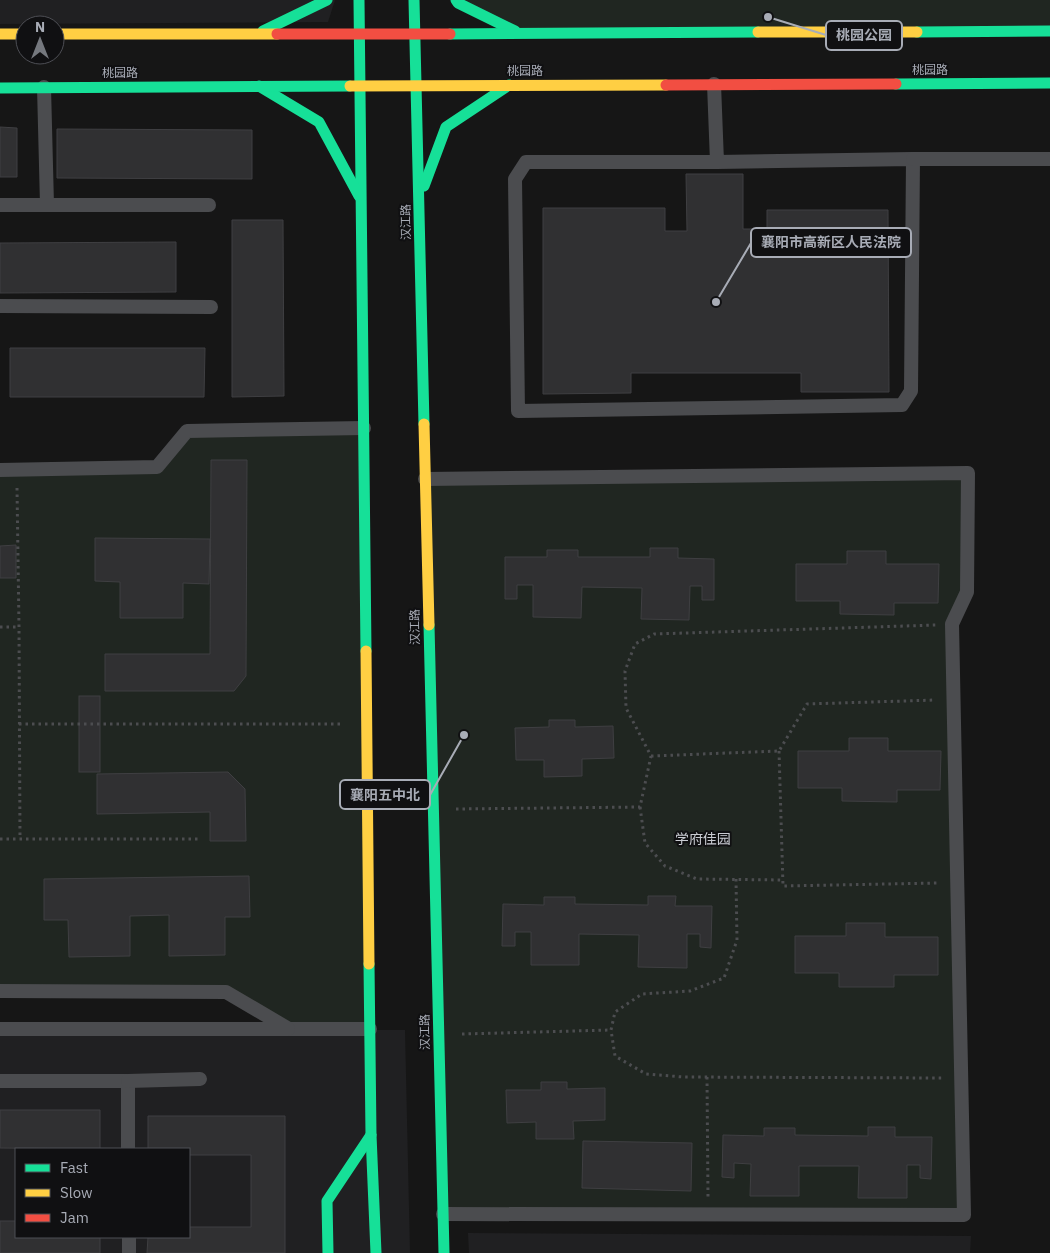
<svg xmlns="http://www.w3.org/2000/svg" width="1050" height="1253" font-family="'IBM Plex Sans','Noto Sans SC',sans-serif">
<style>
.built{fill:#202022;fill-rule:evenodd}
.green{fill:#202621}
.building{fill:#303032;stroke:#3f3f42}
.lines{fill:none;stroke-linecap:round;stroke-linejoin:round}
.path{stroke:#4c4d50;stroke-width:3;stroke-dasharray:2.5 4;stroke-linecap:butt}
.lane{stroke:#4b4c4f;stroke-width:14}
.fast{stroke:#16e098;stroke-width:11}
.slow{stroke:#ffcf43;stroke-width:11}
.jam{stroke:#f24e42;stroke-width:11}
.labels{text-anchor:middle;stroke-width:4;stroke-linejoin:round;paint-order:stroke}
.street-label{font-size:12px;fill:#a8acb6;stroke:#101012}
.neighbourhood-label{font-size:14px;fill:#c9cbd2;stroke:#101012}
.leader{fill:none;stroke:#a8acb6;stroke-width:2}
.callout-dot{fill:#a8acb6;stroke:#101012;stroke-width:2}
.callout{fill:#101012;stroke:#a8acb6;stroke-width:2}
.callout-label{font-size:14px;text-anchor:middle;font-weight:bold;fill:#a8acb6}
</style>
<rect width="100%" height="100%" fill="#161616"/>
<!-- built -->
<g class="built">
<path d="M0 0H335L328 22 0 24Z"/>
<path d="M0 1029 405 1030 410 1253H0ZM16 1149H189V1237H16Z"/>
<path d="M468 1233 971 1236 970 1253H469Z"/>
</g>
<!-- green -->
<g class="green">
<path d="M456 0H1050V31L521 33Z"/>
<path d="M364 428 370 1029H289L226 992 0 994V470L157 467 187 431Z"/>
<path d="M968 473 967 592 952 624 964 1215 443 1214 425 479Z"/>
</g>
<!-- building -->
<g class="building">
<path d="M0 127 17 128V177H0Z"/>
<path d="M57 129 252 130V179L57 178Z"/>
<path d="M686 174H743V229H767V210H888L889 392H801V373H631V393L543 394V208H665V231H687Z"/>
<path d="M232 220H283L284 396 232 397Z"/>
<path d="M176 242V292L0 293V243Z"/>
<path d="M10 348H205L204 397H10Z"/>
<path d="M211 460H247L246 676 234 691H105V654H210Z"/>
<path d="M95 538 210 539 209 584 183 583V618H120V582L95 581Z"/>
<path d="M16 545V578H0V546Z"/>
<path d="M650 548H678V558L714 559V600H702V586H690L689 620 641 619 642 588 582 587 581 618 533 617V585H517V599H505V557H547V550H578V557H650Z"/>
<path d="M847 551H886V564H939L938 603H894V615L840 614V601H796V564H847Z"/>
<rect x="79" y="696" width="21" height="76"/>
<path d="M549 720H575V727L613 726 614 758 582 759V776L544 777V760H516L515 728 549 727Z"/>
<path d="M849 738H888V751H941L940 790H897V802L842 801V788H798V751H849Z"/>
<path d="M228 772 245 789 246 841H210V812L97 814V774Z"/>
<path d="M249 876 250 917H225V955L169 956V915L130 916V956L69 957 68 920H44V879Z"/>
<path d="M648 896H676L675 906H712L711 948 700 947V934H687V968L638 967 639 935 579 934V965H531V932H515V946H502L503 904 544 905V897H575V904L648 905Z"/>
<path d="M846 923H885V937H938V975H894V987H839V973H795V936H846Z"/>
<path d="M541 1082H567V1089L605 1088V1120L573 1121 574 1139H536V1122L507 1123 506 1090H541Z"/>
<path d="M0 1110H100V1149L0 1148Z"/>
<path d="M148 1116H285V1253H147L148 1237H189V1227H251V1155H189V1149H148Z"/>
<path d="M868 1127H895V1137H932L931 1179 920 1178V1165H907V1198H858L859 1166H799V1196H750L751 1164 734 1163V1178L722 1177 723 1135 764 1136V1128H795V1135L868 1136Z"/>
<path d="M583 1141 692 1143 691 1191 582 1188Z"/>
<path d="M0 1221H16V1237H100V1253H0Z"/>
</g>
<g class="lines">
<!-- path -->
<g class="path">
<path d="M17 488 19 627 20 839"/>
<path d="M0 627H19"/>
<path d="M19 724H344"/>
<path d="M779 751 783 886 940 883"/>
<path d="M651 756 779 751 807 704 936 700"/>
<path d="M640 807 645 843 665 866 697 879 783 880"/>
<path d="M456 809 640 807 651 756 626 708 625 671 635 644 654 634 936 625"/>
<path d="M0 839H198"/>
<path d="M736 879 737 940 724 978 690 991 642 994 615 1012 611 1030 615 1056 646 1074 683 1077 943 1078"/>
<path d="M462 1034 611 1030"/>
<path d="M707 1077 708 1198"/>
</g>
<!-- lane -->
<g class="lane">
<path d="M714 84 717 162H526L515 179 518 411 902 405 911 391 913 159 717 162"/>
<path d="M44 87 47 205"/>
<path d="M913 159H1050"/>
<path d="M0 205H209"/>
<path d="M0 306 211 307"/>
<path d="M0 470 157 467 187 431 364 428"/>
<path d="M425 479 968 473 967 592 952 624 964 1215 443 1214"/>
<path d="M0 991 226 992 289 1029H370"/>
<path d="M0 1029H288"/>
<path d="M0 1081H128V1149"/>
<path d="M128 1081 200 1079"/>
<path d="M129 1237V1253"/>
</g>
<!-- fast -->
<g class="fast">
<path d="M359 0 366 651"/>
<path d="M414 0 424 424"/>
<path d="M456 0 458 3 515 31"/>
<path d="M263 31 327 0"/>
<path d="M917 32 1050 31"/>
<path d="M450 34 758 32"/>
<path d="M896 84 1050 83"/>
<path d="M259 86 319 122 359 196"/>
<path d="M0 88 350 86"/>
<path d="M424 186 446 127 509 85"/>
<path d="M429 625 444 1253"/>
<path d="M369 964 371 1135 376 1253"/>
<path d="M328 1253 327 1201 371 1135"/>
</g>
<!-- slow -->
<g class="slow">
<path d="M758 32H917"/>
<path d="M0 34H25"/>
<path d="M55 34H277"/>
<path d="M350 86 666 85"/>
<path d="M424 424 429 625"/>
<path d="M366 651 369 964"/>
</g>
<!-- jam -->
<g class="jam">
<path d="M277 34H450"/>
<path d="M666 85 896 84"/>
</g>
</g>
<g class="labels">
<!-- street labels -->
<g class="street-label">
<text x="930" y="74">桃园路</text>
<text x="525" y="75">桃园路</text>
<text x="120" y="77">桃园路</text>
<text transform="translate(406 222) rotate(-91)" y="4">汉江路</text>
<text transform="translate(415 627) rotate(-91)" y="4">汉江路</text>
<text transform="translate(425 1032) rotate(-91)" y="4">汉江路</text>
</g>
<!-- neighbourhood labels -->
<g class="neighbourhood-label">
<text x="703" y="844">学府佳园</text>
</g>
</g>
<!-- callouts -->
<path class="leader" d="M768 17L826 35M716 302L751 243M464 735L430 795"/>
<g class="callout-dot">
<circle cx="768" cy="17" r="5"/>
<circle cx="716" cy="302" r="5"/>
<circle cx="464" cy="735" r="5"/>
</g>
<g class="callout">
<rect x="826" y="21" width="76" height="29" rx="5"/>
<rect x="751" y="228" width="160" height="29" rx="5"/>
<rect x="340" y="780" width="90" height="29" rx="5"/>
</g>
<g class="callout-label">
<text x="864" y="40">桃园公园</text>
<text x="831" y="247">襄阳市高新区人民法院</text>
<text x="385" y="800">襄阳五中北</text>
</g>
<!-- legend -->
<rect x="15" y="1148" width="175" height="90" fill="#101012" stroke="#4d4e54"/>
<rect x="25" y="1164" width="25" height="8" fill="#16e098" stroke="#4d4e54"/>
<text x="60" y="1173" font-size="15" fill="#a8acb6">Fast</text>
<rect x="25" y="1189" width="25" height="8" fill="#ffcf43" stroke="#4d4e54"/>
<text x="60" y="1198" font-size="15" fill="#a8acb6">Slow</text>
<rect x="25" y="1214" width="25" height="8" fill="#f24e42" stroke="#4d4e54"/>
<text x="60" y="1223" font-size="15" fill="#a8acb6">Jam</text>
<!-- north arrow -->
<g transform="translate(40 40)"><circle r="24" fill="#101012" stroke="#4d4e54"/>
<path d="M0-4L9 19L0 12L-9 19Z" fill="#75787e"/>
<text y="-8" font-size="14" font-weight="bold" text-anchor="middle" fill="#a8acb6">N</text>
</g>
</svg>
